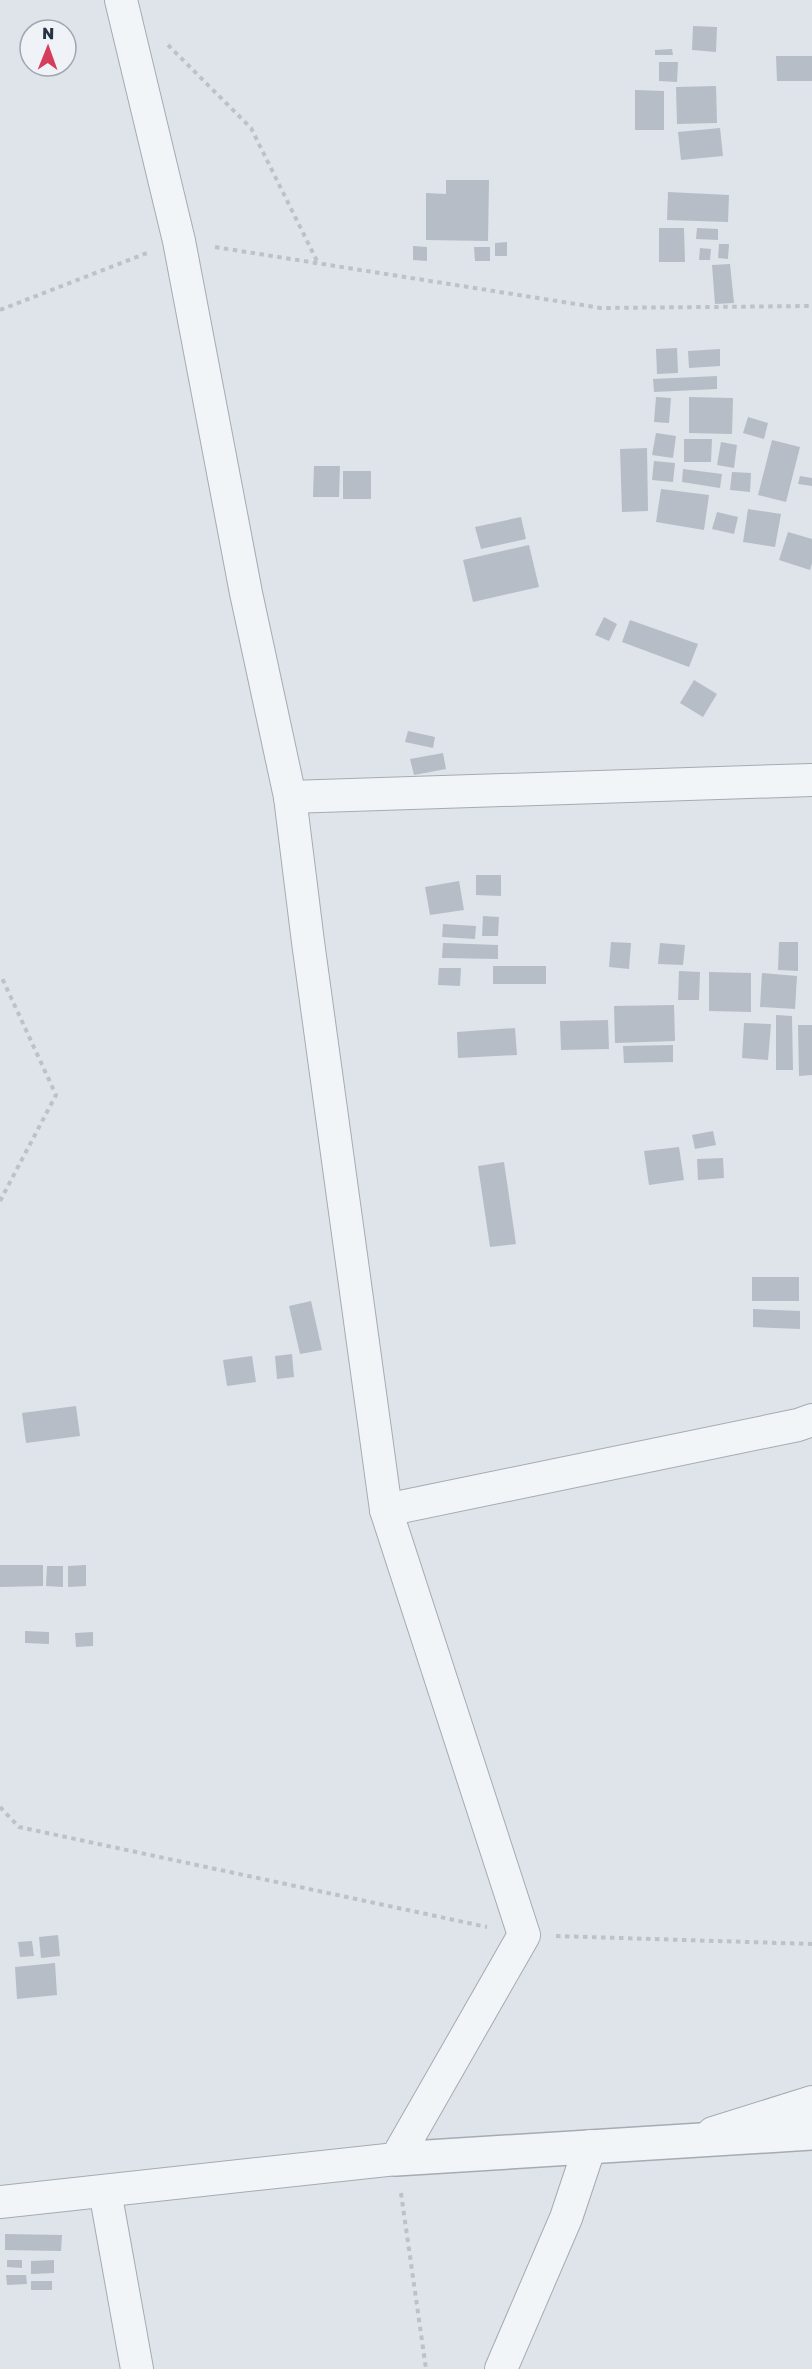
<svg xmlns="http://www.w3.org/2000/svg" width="812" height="2369" font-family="'Golos Text',sans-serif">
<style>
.building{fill:#b6bdc7}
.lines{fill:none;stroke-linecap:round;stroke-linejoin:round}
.minor-casing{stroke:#a4abb4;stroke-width:34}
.tertiary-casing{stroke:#a4abb4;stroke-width:36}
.path{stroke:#bdc2c9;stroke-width:4;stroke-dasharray:4.5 4.5;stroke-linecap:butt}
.minor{stroke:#f2f5f8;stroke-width:32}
.tertiary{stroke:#f2f5f8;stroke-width:33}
</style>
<rect width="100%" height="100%" fill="#dfe4ea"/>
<!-- building -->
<g class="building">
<path d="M693 26 717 27 716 52 692 50Z"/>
<path d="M672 49 673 55H655V50Z"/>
<path d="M776 56H812V81H777Z"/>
<path d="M659 62H678L677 82 659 81Z"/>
<path d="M716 86 717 123 677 124 676 87Z"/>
<path d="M635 90 664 91V130H635Z"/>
<path d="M720 128 723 156 681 160 678 132Z"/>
<path d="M446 180H489L488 241 426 240V193L446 194Z"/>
<path d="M668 192 729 195 728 222 667 220Z"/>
<path d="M659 228H684L685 262H659Z"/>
<path d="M697 228 718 229V240L696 239Z"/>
<path d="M507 242V256H495V243Z"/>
<path d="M719 244H729L728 259 718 258Z"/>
<path d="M413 246 427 247V261L413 260Z"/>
<path d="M474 247H490V261H475Z"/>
<path d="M700 248 711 249 710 260H699Z"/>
<path d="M730 264 734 303 715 304 712 265Z"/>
<path d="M677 348 678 373 657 374 656 349Z"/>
<path d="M720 349V366L689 368 688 351Z"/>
<path d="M717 376V389L654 392 653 379Z"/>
<path d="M656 397 671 398 669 423 654 422Z"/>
<path d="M689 397 733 398 732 434 689 433Z"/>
<path d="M748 417 768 423 764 439 743 433Z"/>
<path d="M656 433 676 436 673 458 652 455Z"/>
<path d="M684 439H712L711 462H684Z"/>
<path d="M772 440 800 447 786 502 758 495Z"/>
<path d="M721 442 737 445 734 468 717 465Z"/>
<path d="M647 448 648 511 622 512 620 449Z"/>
<path d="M654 461 675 463 673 482 652 480Z"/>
<path d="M314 466H340L339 497H313Z"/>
<path d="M683 469 722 474 720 488 682 482Z"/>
<rect x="343" y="471" width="28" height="28"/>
<path d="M732 472 751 473 750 492 730 490Z"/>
<path d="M800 476 812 478V486L798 484Z"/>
<path d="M661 489 709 495 704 530 656 522Z"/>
<path d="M748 509 781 514 775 547 743 542Z"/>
<path d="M717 512 738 517 734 534 712 529Z"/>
<path d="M521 517 526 539 481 549 475 527Z"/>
<path d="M788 532 812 539V563L810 570 779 560Z"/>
<path d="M529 545 539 587 473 602 463 560Z"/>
<path d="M604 617 617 624 609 641 595 635Z"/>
<path d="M630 620 698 644 689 667 622 642Z"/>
<path d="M694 680 717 694 703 717 680 703Z"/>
<path d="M408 731 435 737 433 748 405 742Z"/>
<path d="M443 753 446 769 414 775 410 759Z"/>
<path d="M476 875H501V896L476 895Z"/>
<path d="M459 881 464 910 430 915 425 887Z"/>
<path d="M483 916 499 917 498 936H482Z"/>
<path d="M443 924 476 926 475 939 442 937Z"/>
<path d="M611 942 631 943 629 969 609 967Z"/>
<path d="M779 942H798V971L778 970Z"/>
<path d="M443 943 498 945V959L442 958Z"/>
<path d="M660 943 685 945 683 965 658 964Z"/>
<rect x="493" y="966" width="53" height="18"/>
<path d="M439 968H461L460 986 438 985Z"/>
<path d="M679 971 700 972 699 1000H678Z"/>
<path d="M709 972 751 973V1012L709 1011Z"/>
<path d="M762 973 797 976 795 1009 760 1007Z"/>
<path d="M674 1005 675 1041 615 1043 614 1006Z"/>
<path d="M776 1015 792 1016 793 1070H776Z"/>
<path d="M608 1020 609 1049 561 1050 560 1021Z"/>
<path d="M744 1023 771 1024 768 1060 742 1058Z"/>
<path d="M798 1025H812V1075L799 1076Z"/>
<path d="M515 1028 517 1055 458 1058 457 1032Z"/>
<path d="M673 1045V1062L624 1063 623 1046Z"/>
<path d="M713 1131 716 1145 695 1149 692 1135Z"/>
<path d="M679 1147 684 1180 649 1185 644 1151Z"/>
<path d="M723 1158 724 1178 698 1180 697 1159Z"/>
<path d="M504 1162 516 1244 490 1247 478 1166Z"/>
<rect x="752" y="1277" width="47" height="24"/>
<path d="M311 1301 322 1350 300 1354 289 1306Z"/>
<path d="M753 1309 800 1311V1329L753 1327Z"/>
<path d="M292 1354 294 1377 277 1379 275 1356Z"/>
<path d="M252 1356 256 1382 227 1386 223 1360Z"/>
<path d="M76 1406 80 1436 26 1443 22 1413Z"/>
<path d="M0 1565H43V1586L0 1587Z"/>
<path d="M86 1565V1586L68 1587V1566Z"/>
<path d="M47 1566H63V1587L46 1586Z"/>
<path d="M25 1631 49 1632V1644L25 1643Z"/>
<path d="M93 1632V1646L76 1647 75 1633Z"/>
<path d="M58 1935 60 1956 41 1958 39 1937Z"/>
<path d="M32 1941 34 1956 20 1957 18 1942Z"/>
<path d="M55 1963 57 1995 17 1999 15 1967Z"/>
<path d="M5 2234 62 2235 61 2251 5 2250Z"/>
<path d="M7 2260H22V2268L7 2267Z"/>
<path d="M54 2260V2273L31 2274V2261Z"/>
<path d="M6 2275H26L27 2284 7 2285Z"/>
<rect x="31" y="2281" width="21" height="9"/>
</g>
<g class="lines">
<defs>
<g id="minor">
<path d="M290 797 812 780"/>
<path d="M386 1510 798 1425 812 1420"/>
<path d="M713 2133 812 2102"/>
<path d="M105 2191 137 2369"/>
<path d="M0 2202 396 2159 524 1935 386 1510 308 942 290 797 246 593 179 241 121 0"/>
<path d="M501 2369 566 2218 590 2146"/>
</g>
<path id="tertiary" d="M396 2159 812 2133"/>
</defs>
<!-- minor casing -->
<use href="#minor" class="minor-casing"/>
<!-- tertiary casing -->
<use href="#tertiary" class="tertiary-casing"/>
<!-- path -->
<g class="path">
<path d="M168 45 251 128 318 263"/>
<path d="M215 247 601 308 812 306"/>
<path d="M0 310 147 253"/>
<path d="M0 1201 56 1095 2 978"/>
<path d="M0 1807 19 1827 487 1927"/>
<path d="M556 1936 812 1944"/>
<path d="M401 2193 426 2369"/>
</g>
<!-- minor -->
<use href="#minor" class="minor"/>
<!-- tertiary -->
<use href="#tertiary" class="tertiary"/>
</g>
<!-- north arrow -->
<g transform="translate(48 48) rotate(1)"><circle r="28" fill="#eff3f7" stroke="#9fa6af" stroke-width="1.5"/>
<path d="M0-4.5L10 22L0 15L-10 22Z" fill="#d63d5d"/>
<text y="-9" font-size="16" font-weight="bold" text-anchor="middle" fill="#273242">N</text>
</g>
</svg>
